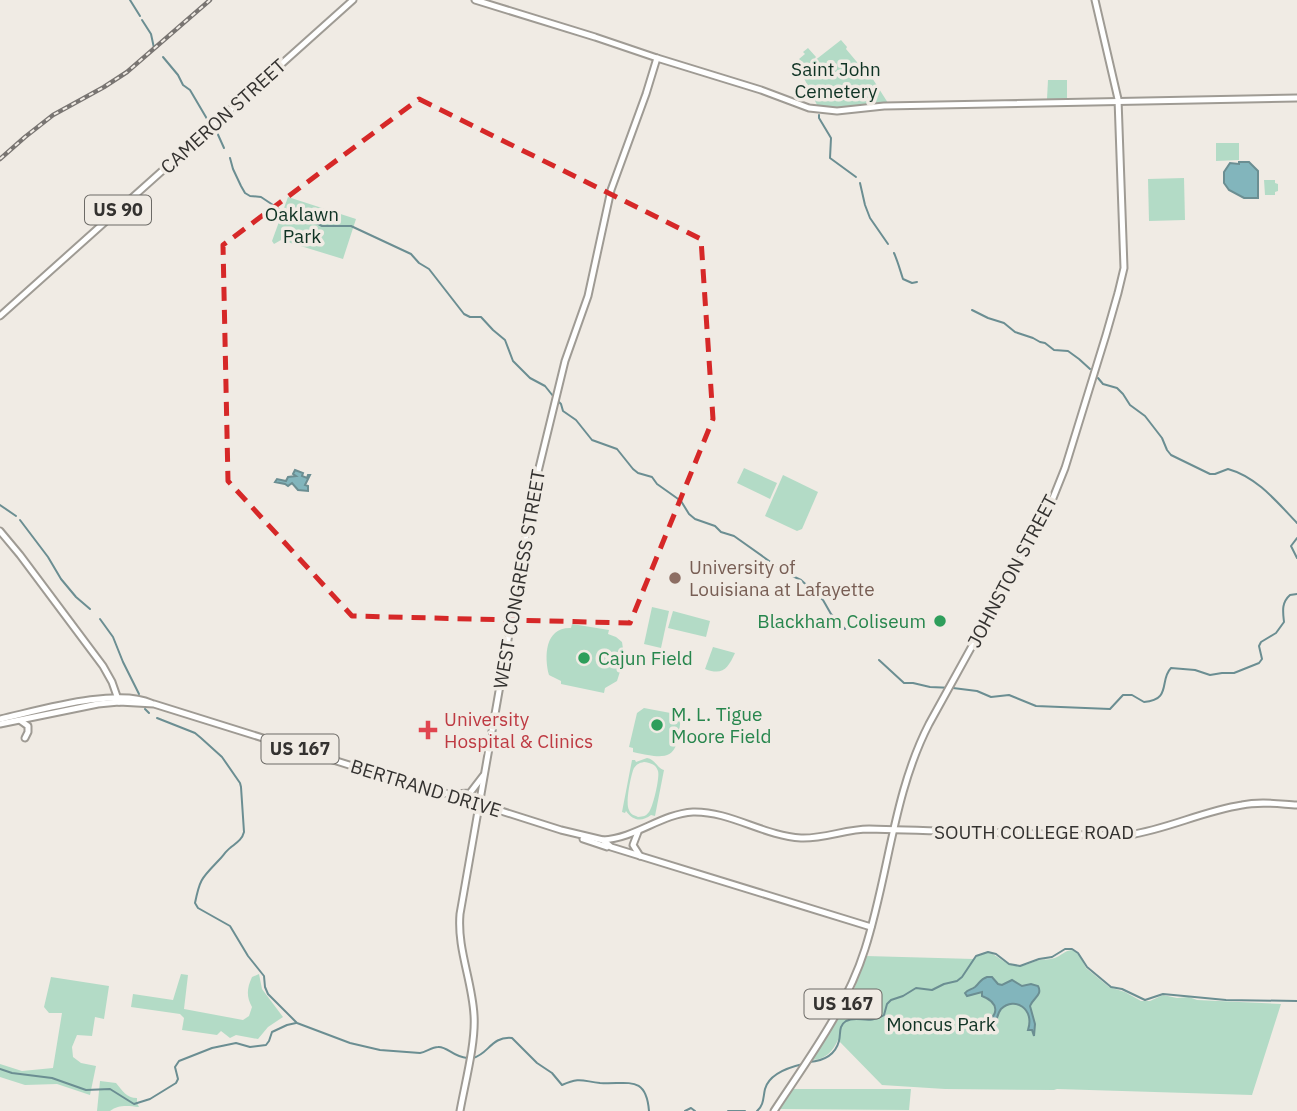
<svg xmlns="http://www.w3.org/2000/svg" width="1297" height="1111" font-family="'IBM Plex Sans',sans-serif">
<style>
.green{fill:#b3dbc6;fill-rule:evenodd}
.water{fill:#82b5bc;stroke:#6b8e92;stroke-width:2}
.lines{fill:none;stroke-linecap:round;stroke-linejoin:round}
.stream{stroke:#6b8e92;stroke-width:2}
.major-casing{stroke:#9f9b94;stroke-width:9}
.major{stroke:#fff;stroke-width:5}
.rail-casing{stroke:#797572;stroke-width:4.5}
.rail{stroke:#f0ebe4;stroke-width:2;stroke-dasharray:5;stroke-linecap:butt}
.marked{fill:none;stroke:#d62828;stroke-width:5;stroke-dasharray:14 9;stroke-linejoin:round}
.education-dot{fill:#8d6e63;stroke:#f0ebe4;stroke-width:2.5}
.leisure-dot{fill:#2e9e5b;stroke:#f0ebe4;stroke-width:2.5}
.health-dot{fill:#e0444e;stroke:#f0ebe4;stroke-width:2.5}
.labels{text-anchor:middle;stroke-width:7;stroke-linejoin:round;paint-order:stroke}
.shield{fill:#f0ebe4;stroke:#6c6a66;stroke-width:2}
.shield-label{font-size:18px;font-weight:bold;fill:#343230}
.park-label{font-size:19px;fill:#0f3324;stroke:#f0ebe4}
.street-label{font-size:19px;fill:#343230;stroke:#f0ebe4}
.education-label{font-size:19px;fill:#785e54;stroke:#f0ebe4;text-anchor:start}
.leisure-label{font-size:19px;fill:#27864d;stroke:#f0ebe4;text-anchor:start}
.health-label{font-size:19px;fill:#be3a42;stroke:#f0ebe4;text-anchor:start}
</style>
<rect width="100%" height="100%" fill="#f0ebe4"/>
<!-- green -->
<g class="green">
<path d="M841 40 847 47 846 49 867 74 869 73 888 103C866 107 840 112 818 107L802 74 808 68 799 59 805 54 803 52 808 48 816 57 809 65Z"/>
<path d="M1048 80H1067V100L1047 99Z"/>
<path d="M1216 143H1239V160L1216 161Z"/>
<path d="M1184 178 1185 220 1149 221 1148 179Z"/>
<path d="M1264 180H1275V183L1278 184V191L1275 192V195H1265Z"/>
<path d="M288 197 356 219 343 259 281 240 274 244 272 241Z"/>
<path d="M744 468 777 483 770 499 737 483Z"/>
<path d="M783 475 818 492 802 529 797 531 765 516Z"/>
<path d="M652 607 669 611 661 648 644 644Z"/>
<path d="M673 611 710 621 706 637 668 628Z"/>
<path d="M572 624 609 630 608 634 616 637 622 642C625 656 621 669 617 681L605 688 604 693 561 684V681L549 675C544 656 545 627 571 628Z"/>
<path d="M713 647 735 653C728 668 723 676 705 669Z"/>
<path d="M644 708 681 715C677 756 675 762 633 752V748L629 747 637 713Z"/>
<path d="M647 758C655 759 657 768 664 770L655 816 651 815C642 822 633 821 626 811L625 813 622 812 632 760H635L636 762ZM644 762C650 763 656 764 658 771 660 777 653 807 649 812 645 817 644 816 638 817 634 815 631 815 629 810 625 804 631 774 634 768 637 764 639 763 644 762Z"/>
<path d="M1072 950 1078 953 1086 968 1109 987 1125 992 1141 1001H1150L1163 995 1177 998 1189 997 1197 1000 1281 1004 1252 1095 1057 1089 1054 1090 945 1089 882 1085 838 1040C833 1051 825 1060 812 1060L841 1014 853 992 866 956 974 959C992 941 999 966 1018 966 1026 966 1032 962 1040 960 1046 959 1051 960 1057 957 1063 954 1065 951 1072 950Z"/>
<path d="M181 974 188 975 184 1009 243 1020 249 1016 252 1007C246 996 247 988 252 977L259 974 262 989 283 1017 268 1027 258 1039 236 1035 230 1038 221 1031 217 1035 182 1030 184 1018 180 1014 131 1007 133 994 173 1000Z"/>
<path d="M51 977 109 986 104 1019 95 1017 92 1036 77 1035 72 1047 73 1057 81 1063 96 1066 90 1095 57 1084 25 1085 0 1077V1064L22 1071 53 1068 62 1013H49L44 1007Z"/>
<path d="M100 1081 116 1083C123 1091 126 1098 137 1098V1103L139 1107C129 1106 119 1104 110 1111H97Z"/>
<path d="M792 1089H911L909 1110 778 1109Z"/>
</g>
<!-- water -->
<g class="water">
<path d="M1239 162H1249L1258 171V198H1244L1229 190 1224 183V172L1230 163 1239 164Z"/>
<path d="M295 470 303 473 302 476 307 478 308 475H310L305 485 308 486V491L298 490 292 483 288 486 285 484 275 482 277 479 286 481 288 477 296 476 293 474Z"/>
<path d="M987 977H992L998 984 1002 985 1012 980 1022 986 1031 984 1038 986C1043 995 1033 998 1030 1006L1035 1024 1034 1036 1032 1030H1028C1035 1009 1015 996 1001 1009 996 1015 997 1025 992 1030L981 1031 985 1026 982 1023 983 1022C1001 1016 998 1002 982 996V992L967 996 965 993C968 989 971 990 975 987 980 983 980 979 987 977Z"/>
</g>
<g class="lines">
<!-- stream -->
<g class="stream">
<path d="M130 0 140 16"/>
<path d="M142 20 151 34 154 48"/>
<path d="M163 57 178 75 183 85 190 90 210 124"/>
<path d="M819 115V118L831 138 830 158 856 177"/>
<path d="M215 128 224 148"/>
<path d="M230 158 233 169 241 186 245 193 250 196 261 197 288 215 305 217 322 226H351L411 254 419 263 429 269 464 314 470 317H481L493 330 505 340 513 361 530 378 545 386 553 396"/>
<path d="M860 183 865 205 870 218 888 244"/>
<path d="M894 253C898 262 900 270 903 279L912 283 917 282"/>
<path d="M972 310 988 318 1004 323 1015 332 1033 338 1040 342 1045 343 1054 350 1068 351 1079 359 1090 369"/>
<path d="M1098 378 1103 384 1117 388 1123 394 1130 405 1145 416 1162 438 1167 450 1171 455 1210 474H1215L1228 469C1257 477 1277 502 1297 523"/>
<path d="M557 400 561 404 563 411 576 420 592 440 617 449 633 469 638 473 652 477 657 484 681 501 689 514 695 519 715 526 721 532 734 536 786 573 801 580 823 600 831 614 845 629"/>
<path d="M0 505 16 516"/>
<path d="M20 520 48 557 61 579 76 597 90 609"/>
<path d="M1297 538 1291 546 1297 558"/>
<path d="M100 619 113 637 123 662 139 694"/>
<path d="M879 660 904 683H913L930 687 953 688 977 691 991 697 1009 695 1036 706 1110 709 1123 695H1132L1144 702C1172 700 1159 680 1171 668L1195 670 1210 675 1222 673H1234L1259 663 1262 659 1259 646 1261 642 1276 633 1284 622C1283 612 1281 603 1290 595L1297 594"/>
<path d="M145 709 149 713"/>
<path d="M157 718 195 733 201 738 222 757 240 783 241 787 244 832C242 840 236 843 230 848 226 851 223 856 219 860 202 878 200 878 195 903L198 908 230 926 248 956 264 976 265 987 268 994 297 1023 350 1043 380 1050 420 1053C426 1052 432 1047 438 1047 447 1046 453 1057 467 1058"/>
<path d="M473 1058C489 1054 491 1036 512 1038L537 1063 552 1073 562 1085C580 1077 582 1081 600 1083 627 1085 646 1074 649 1111"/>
<path d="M809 1062C822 1061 835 1056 839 1041 841 1034 838 1026 846 1021 858 1015 869 1025 884 1015L887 1004 891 1000 903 996 916 988 932 990 944 984 957 981 962 977 976 956 988 952 996 954 1009 964 1020 966 1039 959 1052 957 1065 949H1072L1078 953 1087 967 1111 987 1122 989 1145 1000 1163 994 1226 1000 1297 1001"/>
<path d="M0 1069 12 1073 52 1078 86 1090 110 1089 134 1104 150 1099 176 1083 178 1079 175 1067 179 1061 212 1048 236 1043 250 1047 266 1045 269 1041 272 1032 287 1025 296 1023"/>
<path d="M685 1111 691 1108 695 1111"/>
<path d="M728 1111H745"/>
<path d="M757 1111C764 1105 763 1098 765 1089 769 1074 790 1067 803 1064"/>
</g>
<defs>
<g id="major">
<path d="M475 0 595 37 657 58 761 90 809 108 837 111 884 106 1297 98"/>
<path d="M0 316 353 0"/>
<path d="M0 531 20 555 103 666 112 682 119 702"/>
<path d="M0 719C37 711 117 687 151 703"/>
<path d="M21 721 28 726V732L25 738"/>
<path d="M0 724 98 704 119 702 154 704 362 769 410 782 561 830 603 840 611 847 871 927"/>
<path d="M453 794 470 793 483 776"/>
<path d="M638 832 633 845 640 856"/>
<path d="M583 839 607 847"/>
<path d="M603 840C636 838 661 814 693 812 730 811 764 836 801 838 824 839 846 829 869 829 956 831 1043 835 1129 835 1168 829 1203 811 1242 805 1260 801 1279 804 1297 805"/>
<path d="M460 1111C465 1083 476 1042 474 1015 472 980 457 949 460 914L530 514 536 480 565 361 588 296 611 190 646 94 657 58"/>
<path d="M774 1111C808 1059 846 1009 865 949 889 874 893 794 929 724L1051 503 1065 468 1106 335 1118 293 1124 268 1118 99 1095 0"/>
</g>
</defs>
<!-- major casing -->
<use href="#major" class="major-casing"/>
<!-- major -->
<use href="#major" class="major"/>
<defs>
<path id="rail" d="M0 159 25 137 53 115 104 87 127 72 210 0"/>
</defs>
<!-- rail casing -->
<use href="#rail" class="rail-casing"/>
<!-- rail -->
<use href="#rail" class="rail"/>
</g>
<!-- marked area -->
<path class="marked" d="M419 99 701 239 713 419 630 623 352 616 228 481 223 245Z"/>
<!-- markers -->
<circle class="education-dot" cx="675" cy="578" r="7"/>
<g class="leisure-dot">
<circle cx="940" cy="621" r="7"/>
<circle cx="584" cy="658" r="7"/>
<circle cx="657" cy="725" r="7"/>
</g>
<path class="health-dot" d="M424.5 719.5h7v7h7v7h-7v7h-7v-7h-7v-7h7z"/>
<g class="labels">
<!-- shield labels -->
<g class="shield">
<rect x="85" y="195.5" width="66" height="29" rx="5"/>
<rect x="261.5" y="734.5" width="77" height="29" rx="5"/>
<rect x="804.5" y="989.5" width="77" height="29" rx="5"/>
</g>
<g class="shield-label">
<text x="118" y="216">US 90</text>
<text x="300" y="755">US 167</text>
<text x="843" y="1010">US 167</text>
</g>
<!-- park labels -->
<g class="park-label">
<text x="836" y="76">Saint John<tspan x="836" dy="22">Cemetery</tspan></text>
<text x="302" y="221">Oaklawn<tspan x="302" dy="22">Park</tspan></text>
<text x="941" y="1031">Moncus Park</text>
</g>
<!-- street labels -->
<g class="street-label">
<text transform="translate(223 116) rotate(-42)" y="7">CAMERON STREET</text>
<text transform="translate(1012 571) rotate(-62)" y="7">JOHNSTON STREET</text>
<text transform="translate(519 579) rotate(-80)" y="7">WEST CONGRESS STREET</text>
<text transform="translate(426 788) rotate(17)" y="7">BERTRAND DRIVE</text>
<text x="1034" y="839">SOUTH COLLEGE ROAD</text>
</g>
<!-- education labels -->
<g class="education-label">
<text x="689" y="574">University of<tspan x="689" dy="22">Louisiana at Lafayette</tspan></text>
</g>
<!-- leisure labels -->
<g class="leisure-label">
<text x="926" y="628" text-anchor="end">Blackham Coliseum</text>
<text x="598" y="665">Cajun Field</text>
<text x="671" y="721">M. L. Tigue<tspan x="671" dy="22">Moore Field</tspan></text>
</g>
<!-- health labels -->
<g class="health-label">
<text x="444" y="726">University<tspan x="444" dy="22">Hospital &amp; Clinics</tspan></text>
</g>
</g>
</svg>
